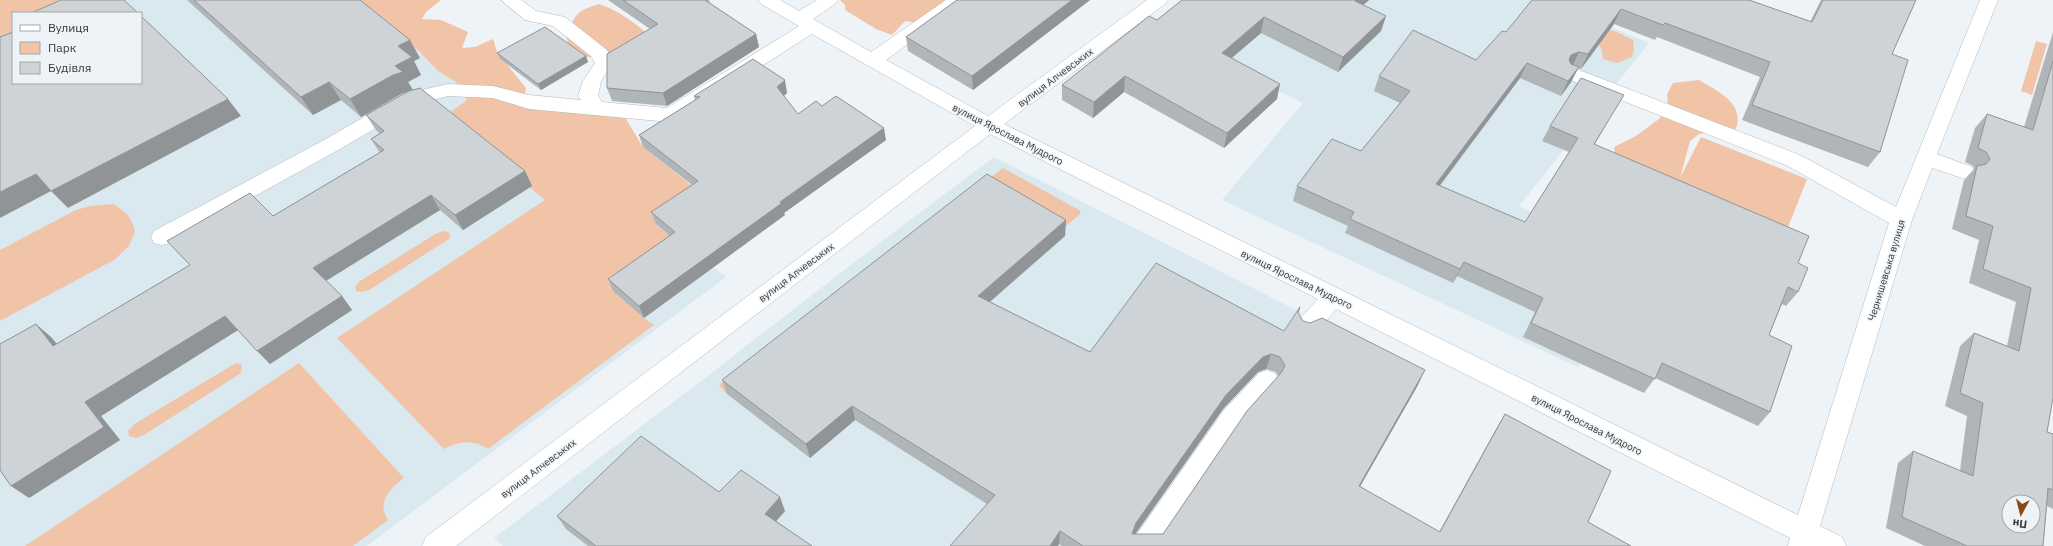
<svg xmlns="http://www.w3.org/2000/svg" width="2053" height="546" font-family="'IBM Plex Sans',sans-serif">
<style>
.built{fill:#dae8ef;fill-rule:evenodd}
.green{fill:#f2c4a7}
.lines{fill:none;stroke-linecap:round;stroke-linejoin:round}
.minor-casing{stroke:#b4babd;stroke-width:1}
.minor{fill:#fff;fill-rule:evenodd}
.wall{fill:#b0b5b8;fill-rule:evenodd}
.shaded-wall{fill:#909496}
.building{fill:#cdd3d6;stroke:#909496;fill-rule:evenodd}
.labels{text-anchor:middle;stroke-width:3;stroke-linejoin:round;paint-order:stroke}
.street-label{font-size:10px;fill:#363839;stroke:#edf3f6}
</style>
<rect width="100%" height="100%" fill="#edf3f6"/>
<!-- built -->
<g class="built">
<path d="M0 0H370L467 78 726 277 367 546H0ZM13 13H141V83H13Z"/>
<path d="M1185 0H1546L1649 43 1519 206 1533 213 1616 287 1578 367 1222 200 1303 103 1150 28Z"/>
<path d="M994 157 1302 313 1137 546H503L494 538 679 398 882 241Z"/>
</g>
<!-- green -->
<g class="green">
<path d="M0 0H114L84 13H13V83L0 90Z"/>
<path d="M356 0H441L426 12 422 19 441 20 468 32 462 48 475 47 493 39 497 52 526 88 524 98 623 114 643 147 701 193 656 225 680 244 644 318 654 325 488 449C473 439 460 441 444 449L337 338 545 200 444 116 466 101V96L455 81 438 71 420 52Z"/>
<path d="M840 0H943L957 9 919 23 905 21 892 35 876 29 845 10V5Z"/>
<path d="M599 4C619 11 634 22 650 36L615 58 587 57 571 50 566 37C577 13 574 12 599 4Z"/>
<path d="M1587 21 1619 33 1633 40 1634 50 1632 57 1617 63 1603 59 1602 51Z"/>
<path d="M2036 41 2047 44 2032 95 2021 91Z"/>
<path d="M1699 80C1717 91 1747 104 1735 130L1699 134 1690 141 1680 178 1701 137 1807 179 1787 230 1615 156 1614 147 1636 136 1659 119 1668 105 1667 94 1673 83Z"/>
<path d="M1003 168 1081 211 1079 215 1059 232 727 394 719 385Z"/>
<path d="M113 204C126 211 132 218 135 232L129 246 114 260 0 321V250L76 210 90 206Z"/>
<path d="M444 231 449 232 450 236 449 239 441 244 369 290 362 292 356 291 355 286 360 281 437 233Z"/>
<path d="M236 363 242 365 241 373 144 435 136 438 129 436 128 431 136 423Z"/>
<path d="M299 363 404 478C390 489 376 502 388 520L353 546H25Z"/>
</g>
<g class="lines">
<defs>
<g id="minor">
<path d="M501 0H521L536 11 565 17 607 50 613 63 601 81 598 96 602 102 667 108 799 26 761 4 758 0H780L799 11 817 0H838L835 4 813 19 871 52 946 0H967L964 4 886 60 988 116 1147 0H1168L1165 4 1004 124 1798 515 1889 223 1786 165 1565 78 1563 74 1565 70 1572 68 1579 70 1800 155 1896 207 1980 0H1998L1937 154 1972 167 1975 172 1972 177 1965 179 1932 168 1912 220 1820 526 1842 537 1846 546H1788L1790 538 1336 309C1325 321 1316 341 1298 335L1295 328 1298 321 1318 299 990 134 456 546H422L426 537 975 126 812 34 677 120 670 122 529 109 493 98 448 96 417 104 340 149 170 243 162 245 154 243 151 237 154 231 326 139 404 94 448 84 493 86 529 95 581 100 578 96 583 81 595 63 592 57 553 26 525 20Z"/>
<path d="M1267 370 1275 373 1279 380 1275 387 1242 424 1159 546H1131L1135 537 1224 410 1259 373Z"/>
</g>
</defs>
<!-- minor casing -->
<use href="#minor" class="minor-casing"/>
<!-- minor -->
<use href="#minor" class="minor"/>
</g>
<!-- wall -->
<g class="wall">
<path d="M187 0H360L420 58 414 61 421 75 408 82 413 90 525 171 532 186 463 230 440 210 326 281 342 296 352 310 270 364 238 330 101 416 120 440 29 498 51 337 57 344 190 265 167 241 273 216 380 153 371 139 380 134 376 130 366 115 407 92 403 93 361 117 341 100 313 115Z"/>
<path d="M608 0H709L710 3 756 34 759 47 667 106 612 101 607 88 650 29Z"/>
<path d="M957 0H1090L973 90 908 51 906 37Z"/>
<path d="M1182 0H1369L1363 5 1386 16 1381 31 1338 72 1261 33 1231 58 1277 99 1224 148 1124 92 1093 118 1062 100V85L1157 20Z"/>
<path d="M1532 0 1810 22 1821 0H1916L1892 54 1880 152 1868 167 1742 120 1760 77 1657 37 1655 40 1614 24 1581 69 1578 68 1571 82 1561 96 1520 78 1440 186 1525 222 1569 152 1542 141 1550 126 1624 95 1615 109 1595 144 1798 263V292L1786 306 1782 304 1769 335 1770 412 1758 426 1655 378 1644 393 1523 337 1535 312 1457 276 1453 283 1345 233 1348 226 1293 201 1297 186 1361 151 1400 103 1374 91 1379 76 1476 60 1506 32Z"/>
<path d="M2053 32V398L2047 432 2053 434V509L2047 506 2043 546H1925L1886 528 1898 463 1913 451 1960 471 1967 416 1945 406 1960 346 1974 333 2007 346 2016 302 1969 283 1979 240 1952 229 1964 180 1974 169 1973 166 1965 162 1975 128 1987 114 2024 127Z"/>
<path d="M497 53 586 56 588 62 541 90 500 59Z"/>
<path d="M787 93 784 96 798 114 822 106 886 140 784 213 785 215 644 318 613 291 608 279 670 236 656 224 651 212 692 185 643 147 639 135 695 100 694 96Z"/>
<path d="M1066 220 1065 236 990 302 1090 352 1284 331 1298 313 1303 321 1418 385 1360 487 1439 532 1496 429 1505 414 1588 522 1631 546H1062L1059 544 1058 546H950L987 504 855 420 810 458 727 394 722 380ZM1266 369 1276 372 1278 376 1163 534H1135L1223 409 1258 372Z"/>
<path d="M719 492 785 511 776 521 812 546H588L566 529 557 516Z"/>
</g>
<!-- shaded-wall -->
<g class="shaded-wall">
<path d="M1072 0H1090L973 90 972 76Z"/>
<path d="M1356 0H1369L1350 17 1355 1Z"/>
<path d="M1621 9 1614 24 1581 69 1588 54Z"/>
<path d="M1386 16 1381 31 1338 72 1343 57Z"/>
<path d="M1264 17 1261 33 1219 69 1222 53Z"/>
<path d="M756 34 759 47 667 106 663 93Z"/>
<path d="M410 40 420 58 414 61 421 75 408 82 413 90 403 93 361 117 350 99 395 66 398 46Z"/>
<path d="M1579 52 1572 67 1564 69 1571 55Z"/>
<path d="M586 56 588 62 541 90 538 84Z"/>
<path d="M1527 63 1520 78 1430 198 1436 184Z"/>
<path d="M1579 67 1571 82 1561 96 1568 81Z"/>
<path d="M1125 76 1124 92 1093 118 1094 102Z"/>
<path d="M785 80 787 93 780 99 777 87Z"/>
<path d="M329 82 341 100 313 115 301 97Z"/>
<path d="M1280 84 1277 99 1224 148 1227 133Z"/>
<path d="M228 99 241 116 68 208 51 191Z"/>
<path d="M884 128 886 140 784 213 785 215 644 318 639 306 780 202Z"/>
<path d="M525 171 532 186 463 230 455 215Z"/>
<path d="M36 174 53 190 0 218V192Z"/>
<path d="M431 195 440 210 324 282 313 268Z"/>
<path d="M1066 220 1065 236 979 311 978 296Z"/>
<path d="M1464 262 1457 276 1453 283 1460 269Z"/>
<path d="M342 296 352 310 270 364 257 351Z"/>
<path d="M225 316 238 330 101 416 120 440 29 498 11 486 85 402Z"/>
<path d="M36 324 51 337 69 359 53 346Z"/>
<path d="M1271 354 1266 369 1258 372 1223 409 1134 536 1132 534 1136 523 1226 395 1263 357Z"/>
<path d="M1425 370 1418 385 1352 500 1359 486Z"/>
<path d="M852 406 855 420 810 458 806 444Z"/>
<path d="M780 497 785 511 771 527 765 514Z"/>
<path d="M1060 531 1059 544 1058 546H1050Z"/>
</g>
<!-- building -->
<g class="building">
<path d="M61 0H124L138 13H31Z"/>
<path d="M194 0H360L410 40 398 46 412 57 395 66 403 72 393 75 350 99 329 82 301 97Z"/>
<path d="M623 0H705L756 34 663 93 607 88V54L658 24Z"/>
<path d="M957 0H1072L972 76 906 37Z"/>
<path d="M1182 0H1356L1355 1 1386 16 1343 57 1264 17 1222 53 1280 84 1227 133 1125 76 1094 102 1062 85 1149 16 1157 20Z"/>
<path d="M1532 0H1749L1812 22 1823 0H1916L1892 54 1908 60 1880 152 1752 105 1770 62 1665 23 1663 25 1621 9 1588 54 1579 52 1571 55 1569 60 1571 64 1579 67 1568 81 1527 63 1436 184 1525 222 1578 138 1550 126 1581 78 1624 95 1594 144 1809 236 1798 263 1808 268 1798 292 1788 287 1769 335 1792 346 1770 412 1662 363 1655 379 1531 323 1543 298 1464 262 1460 269 1350 219 1354 212 1297 186 1332 139 1361 151 1410 91 1379 76 1413 30 1476 60 1502 31 1506 32Z"/>
<path d="M141 16 228 99 51 191 36 174 0 192V37L13 32V83H141Z"/>
<path d="M545 27 586 56 538 84 497 53Z"/>
<path d="M753 59 785 80 777 87 798 114 816 101 822 106 836 96 884 128 780 202 782 203 639 306 608 279 675 232 651 212 698 181 639 135 700 97 694 96Z"/>
<path d="M2053 61V398L2047 432 2053 434V490L2048 488 2043 546H1967L1902 517 1913 451 1973 476 1983 403 1960 393 1974 333 2019 351 2031 288 1983 269 1993 226 1966 216 1977 166 1986 164 1990 159 1986 152 1978 148 1987 114 2033 130ZM2009 502H2033V526H2009Z"/>
<path d="M420 88 525 171 455 215 431 195 313 268 342 296 257 351 225 316 85 402 104 427 11 486 0 470V344L36 324 53 346 190 265 167 241 250 193 273 216 384 150 371 139 384 131 366 115 409 91Z"/>
<path d="M987 174 1066 220 978 296 1090 352 1156 263 1284 331 1300 307 1298 313 1303 321 1310 323 1322 318 1425 370 1359 486 1440 532 1505 414 1611 471 1588 522 1631 546H1083L1060 531 1050 546H950L995 495 852 406 806 444 722 380ZM1271 354 1280 357 1285 366 1281 373 1247 411 1163 534H1132L1136 523 1226 395 1263 357Z"/>
<path d="M641 436 719 492 741 470 780 497 765 514 812 546H596L557 516Z"/>
</g>
<g class="labels">
<!-- street labels -->
<g class="street-label">
<text transform="translate(1055 77) rotate(-37)" y="4">вулиця Алчевських</text>
<text transform="translate(1008 134) rotate(27)" y="4">вулиця Ярослава Мудрого</text>
<text transform="translate(1886 270) rotate(-73)" y="4">Чернишевська вулиця</text>
<text transform="translate(796 272) rotate(-37)" y="4">вулиця Алчевських</text>
<text transform="translate(1297 279) rotate(26)" y="4">вулиця Ярослава Мудрого</text>
<text transform="translate(1587 424) rotate(27)" y="4">вулиця Ярослава Мудрого</text>
<text transform="translate(538 468) rotate(-37)" y="4">вулиця Алчевських</text>
</g>
</g>
<!-- legend -->
<rect x="12" y="12" width="130" height="72" fill="#edf3f6" stroke="#a4a8aa"/>
<rect x="20" y="25" width="20" height="6" fill="#ffffff" stroke="#a4a8aa"/>
<text x="48" y="32" font-size="12" fill="#363839">Вулиця</text>
<rect x="20" y="42" width="20" height="12" fill="#f2c4a7" stroke="#a4a8aa"/>
<text x="48" y="52" font-size="12" fill="#363839">Парк</text>
<rect x="20" y="62" width="20" height="12" fill="#cdd3d6" stroke="#a4a8aa"/>
<text x="48" y="72" font-size="12" fill="#363839">Будівля</text>
<!-- north arrow -->
<g transform="translate(2021 514) rotate(187)"><circle r="19" fill="#edf3f6" stroke="#a4a8aa"/>
<path d="M0-3L7 15L0 10L-7 15Z" fill="#8a4914"/>
<text y="-6" font-size="11" font-weight="bold" text-anchor="middle" fill="#363839">Пн</text>
</g>
</svg>
